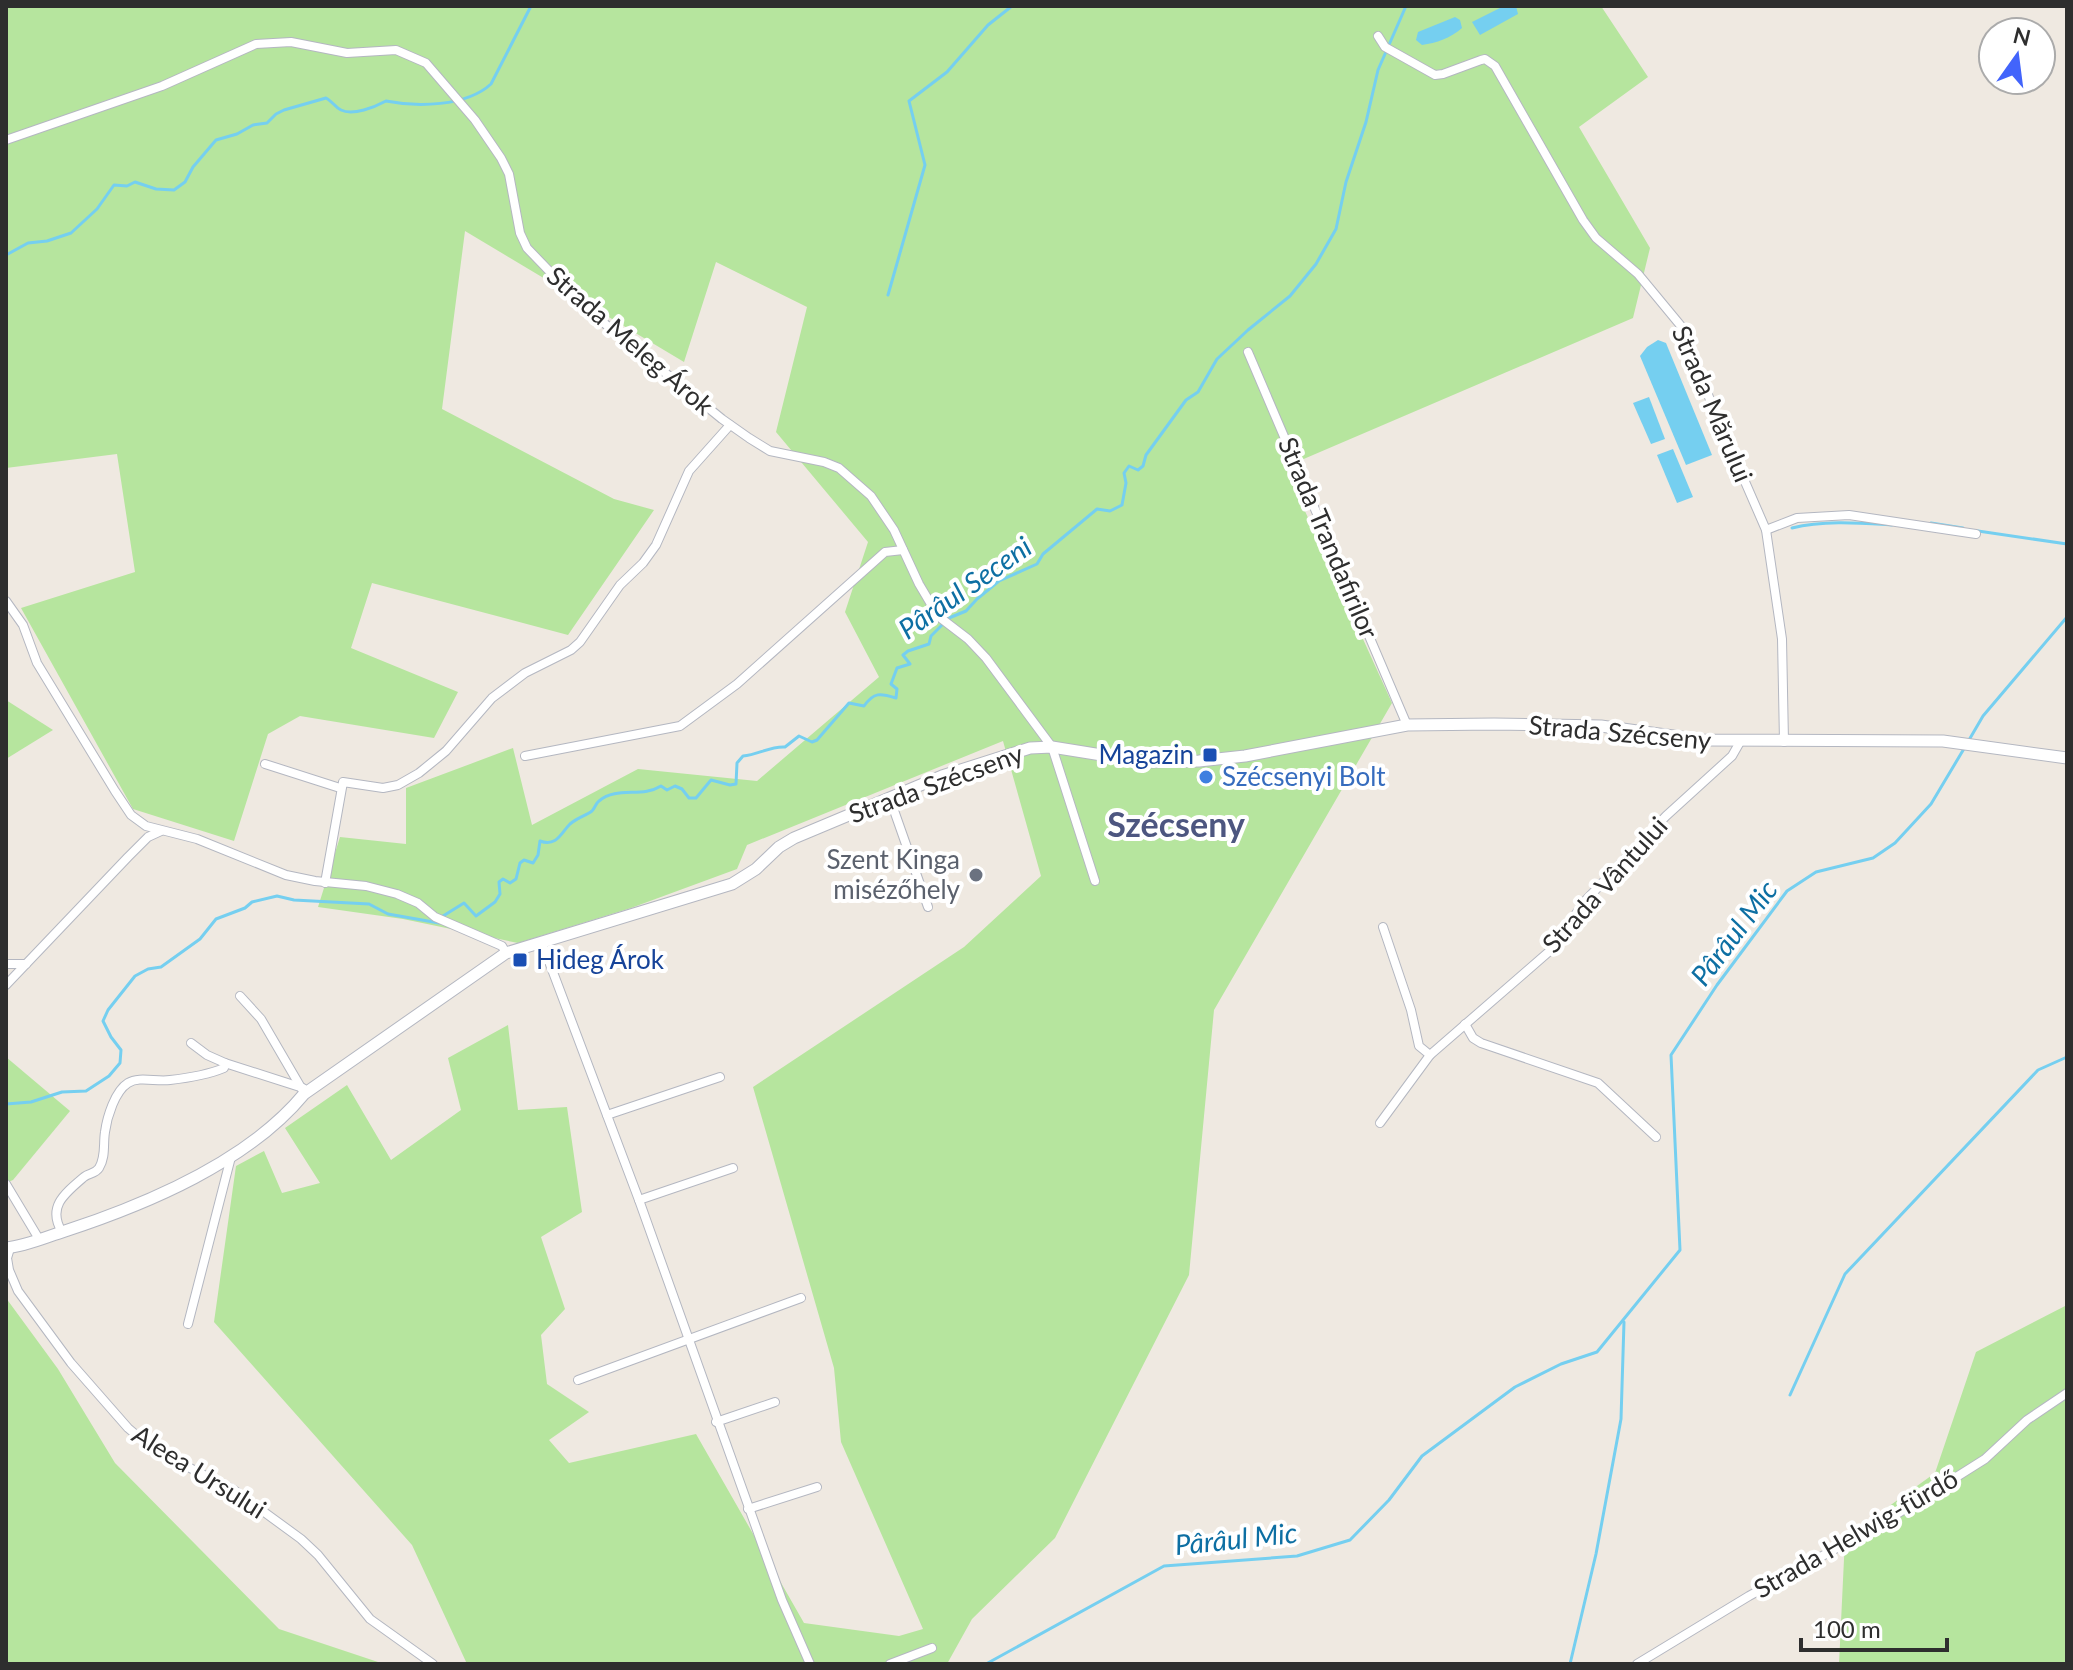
<svg xmlns="http://www.w3.org/2000/svg" width="2073" height="1670" font-family="Lato,sans-serif">
<style>
.green{fill:#b6e59e}
.water{fill:#75cff0}
.lines{fill:none;stroke-linecap:round;stroke-linejoin:round}
.stream{stroke:#75cff0;stroke-width:3}
.street-casing{stroke:#b4b7c1;stroke-width:10}
.secondary-casing{stroke:#b4b7c1;stroke-width:13}
.street{stroke:#fff;stroke-width:8}
.secondary{stroke:#fff;stroke-width:11}
.transit-dot{fill:#1a4fb4;stroke:#fff;stroke-width:3}
.shop-dot{fill:#3f7fe0;stroke:#fff;stroke-width:3}
.worship-dot{fill:#6b7280;stroke:#fff;stroke-width:3}
.labels{text-anchor:middle;stroke-width:8;stroke-linejoin:round;paint-order:stroke}
.street-label{font-size:26px;fill:#2e2e2e;stroke:#fff}
.transit-label{font-size:26px;fill:#164399;stroke:#fff;text-anchor:end}
.shop-label{font-size:26px;fill:#366cbe;stroke:#fff;text-anchor:start}
.worship-label{font-size:26px;fill:#5b616d;stroke:#fff;text-anchor:end}
.water-label{font-size:28px;font-style:italic;fill:#0d6fa3;stroke:#fff}
.district-label{font-size:34px;font-weight:bold;fill:#4d5680;stroke:#fff}
</style>
<rect width="100%" height="100%" fill="#efe9e1"/>
<!-- green -->
<g class="green">
<path d="M6 6H1601L1648 77 1579 127 1650 248 1633 318 1285 467 1392 703 1214 1010 1189 1275 1055 1538 972 1619 947 1664H467L412 1545 214 1322 236 1166 264 1151 282 1193 320 1183 285 1128 347 1085 391 1160 461 1110 448 1058 508 1025 518 1110 567 1107 582 1212 541 1237 565 1309 541 1335 547 1384 589 1412 549 1440 569 1463 696 1434 804 1623 899 1636 923 1629 841 1442 834 1368 753 1087 964 947 1041 876 1003 741 747 845 737 869 631 908 518 943 403 919 318 907 340 837 406 844V788L513 748 532 825 638 769 757 781 879 677 845 612 868 542 776 432 807 307 716 262 684 362 465 231 442 409 614 499 654 510 568 635 372 583 351 648 458 692 434 738 300 716 268 734 234 841 133 809 21 608 135 572 117 454 6 468Z"/>
<path d="M6 700 53 730 6 759Z"/>
<path d="M6 1057 70 1111 13 1180 6 1183Z"/>
<path d="M6 1298 58 1369 115 1463 279 1629 384 1664H6Z"/>
<path d="M2067 1305V1664H1839L1845 1538 1935 1473 1976 1352Z"/>
</g>
<!-- water -->
<g class="water">
<path d="M1504 6H1516L1518 14 1480 35 1472 22Z"/>
<path d="M1455 17 1460 20 1462 28C1451 38 1436 43 1422 45L1416 40 1418 32Z"/>
<path d="M1658 340 1666 343 1712 455 1686 465 1640 356 1647 347Z"/>
<path d="M1649 397 1665 439 1651 444 1633 403Z"/>
<path d="M1673 449 1693 497 1677 503 1657 455Z"/>
</g>
<g class="lines">
<!-- stream -->
<g class="stream">
<path d="M6 255 28 243 47 241 71 233 97 209 114 185 127 186 135 182 156 189 174 190 185 182 193 167 216 140 237 134 253 125 267 123 276 114 284 110 326 98C332 101 335 107 341 110 353 116 375 107 386 101 416 107 466 107 491 84L531 6"/>
<path d="M888 295 925 165 909 101 947 72 988 25 1012 6"/>
<path d="M1931 523 1963 528"/>
<path d="M1792 528C1824 520 1860 523 1892 525"/>
<path d="M1978 531 2067 544"/>
<path d="M1969 740 1983 716 2067 617"/>
<path d="M443 916 464 903 476 916 495 902 500 894 499 882 503 879 510 883 516 879 520 863 524 860 533 863 538 855 540 841C557 847 561 833 570 824 577 818 585 816 592 811 595 808 596 803 599 801 617 786 642 798 661 786L667 790 675 786 682 789 689 798H696L711 780 730 785 736 784 737 763 743 756C758 755 770 746 785 747L799 736 812 742 817 740 849 703 864 706C874 692 880 693 896 698L897 689 891 684 897 668 910 664 903 655 908 651 929 644 931 636 949 618 966 611 977 599 999 581 1037 564 1043 554 1097 509 1110 511 1122 505 1126 483 1124 473 1129 466 1138 470 1143 466 1146 455 1186 400 1198 392 1217 359 1248 330 1290 296 1316 264 1336 229 1346 182 1366 122 1378 70 1406 6"/>
<path d="M6 1104 31 1102 62 1092 86 1091 109 1076 120 1063 121 1050 111 1037 103 1021 108 1010 135 976 148 969 161 967 200 939 216 919 245 908 252 902 277 896 294 900 369 904 388 914 439 923"/>
<path d="M1790 1395 1845 1274 2038 1070 2067 1057"/>
<path d="M986 1664 1164 1566 1297 1556 1350 1540 1389 1500 1422 1456 1515 1387 1561 1364 1597 1352 1680 1250 1671 1055 1717 985 1787 891 1816 872 1873 858 1895 843 1931 804 1965 747"/>
<path d="M1570 1664 1596 1554 1621 1419 1624 1322"/>
</g>
<defs>
<g id="street">
<path d="M1378 36 1385 47 1435 75 1443 74 1481 60 1485 59 1495 66 1583 220 1596 238 1638 274 1681 326 1716 415 1766 530 1782 639 1784 742"/>
<path d="M6 140 162 86 256 44 291 42 347 53 396 50 426 63 475 120 501 158 509 174 520 233 527 248 583 306 722 419 749 438 770 451 824 462 839 468 871 496 894 530 919 584 938 616 968 639 986 658 1052 747 1095 881"/>
<path d="M1248 352 1407 725"/>
<path d="M1766 530 1797 518 1849 515 1976 534"/>
<path d="M6 601 23 625 37 663 115 791 131 815 146 826 197 839 286 875 315 881 366 886 397 894 418 903 435 917 502 946 506 953"/>
<path d="M525 756 680 726 737 684 885 552 903 550"/>
<path d="M265 764 340 788"/>
<path d="M890 799 928 907"/>
<path d="M325 883 343 782 383 788 398 785 419 773 446 751 492 698 525 673 571 650 580 642 620 585 643 563 656 545 689 471 730 425"/>
<path d="M1383 927 1411 1010 1419 1046 1430 1055"/>
<path d="M542 943 639 1200 782 1600 810 1664"/>
<path d="M6 964H26"/>
<path d="M6 985 128 857 148 837 161 831"/>
<path d="M240 996 261 1019 303 1091"/>
<path d="M1465 1024 1473 1038 1481 1043 1598 1083 1656 1137"/>
<path d="M191 1043 207 1055 225 1063"/>
<path d="M607 1115 720 1077"/>
<path d="M1380 1123 1430 1055 1552 949 1584 902 1666 816 1732 756 1740 742"/>
<path d="M6 1184 39 1239"/>
<path d="M639 1200 733 1168"/>
<path d="M62 1232C47 1207 64 1194 84 1177 89 1173 95 1174 99 1168 106 1157 103 1144 105 1132 107 1117 115 1091 128 1083 139 1076 156 1082 170 1080 188 1078 207 1075 224 1068L225 1063 303 1088"/>
<path d="M10 1248 7 1258 9 1270 18 1291 71 1363 128 1428 154 1450 234 1490 301 1539 318 1555 370 1619 433 1664"/>
<path d="M188 1324 231 1157"/>
<path d="M578 1380 801 1298"/>
<path d="M716 1422 775 1402"/>
<path d="M748 1509 817 1487"/>
<path d="M890 1664 932 1648"/>
<path d="M1637 1664 1749 1596 1879 1525 1939 1488 1985 1459 2027 1420 2067 1393"/>
</g>
<path id="secondary" d="M6 1248C26 1246 46 1237 65 1231 147 1204 248 1162 304 1094L506 953 732 884 756 869 779 847 794 838 942 776 1030 748 1052 747 1145 762 1199 761 1245 756 1407 725 1494 724 1601 726 1702 740 1943 741 2067 758"/>
</defs>
<!-- street casing -->
<use href="#street" class="street-casing"/>
<!-- secondary casing -->
<use href="#secondary" class="secondary-casing"/>
<!-- street -->
<use href="#street" class="street"/>
<!-- secondary -->
<use href="#secondary" class="secondary"/>
</g>
<!-- markers -->
<g class="transit-dot">
<rect x="1202" y="747" width="16" height="16" rx="4"/>
<rect x="512" y="952" width="16" height="16" rx="4"/>
</g>
<circle class="shop-dot" cx="1206" cy="777" r="8"/>
<circle class="worship-dot" cx="976" cy="875" r="8"/>
<g class="labels">
<!-- street labels -->
<g class="street-label">
<text transform="translate(630 341) rotate(41)" y="9">Strada Meleg Árok</text>
<text transform="translate(1712 404) rotate(67)" y="9">Strada Mărului</text>
<text transform="translate(1328 538) rotate(67)" y="9">Strada Trandafirilor</text>
<text transform="translate(1620 733) rotate(5)" y="9">Strada Szécseny</text>
<text transform="translate(936 784) rotate(-20)" y="9">Strada Szécseny</text>
<text transform="translate(1605 885) rotate(-48)" y="9">Strada Vântului</text>
<text transform="translate(199 1472) rotate(32)" y="9">Aleea Ursului</text>
<text transform="translate(1856 1534) rotate(-30)" y="9">Strada Helwig-fürdő</text>
</g>
<!-- transit labels -->
<g class="transit-label">
<text x="1194" y="764">Magazin</text>
<text x="536" y="969" text-anchor="start">Hideg Árok</text>
</g>
<!-- shop labels -->
<g class="shop-label">
<text x="1222" y="786">Szécsenyi Bolt</text>
</g>
<!-- worship labels -->
<g class="worship-label">
<text x="960" y="869">Szent Kinga<tspan x="960" dy="30">misézőhely</tspan></text>
</g>
<!-- water labels -->
<g class="water-label">
<text transform="translate(965 588) rotate(-35)" y="10">Pârâul Seceni</text>
<text transform="translate(1734 933) rotate(-53)" y="10">Pârâul Mic</text>
<text transform="translate(1236 1539) rotate(-6)" y="10">Pârâul Mic</text>
</g>
<!-- district labels -->
<g class="district-label">
<text x="1176" y="837">Szécseny</text>
</g>
</g>
<!-- border -->
<rect width="2073" height="1670" fill="none" stroke="#2e2e2e" stroke-width="16"/>
<!-- north arrow -->
<g transform="translate(2017 56) rotate(14)"><circle r="38" fill="#ffffff" stroke="#ababab" stroke-width="2"/>
<path d="M0-6L14 30L0 20L-14 30Z" fill="#4264fb"/>
<text y="-12" font-size="22" font-weight="bold" text-anchor="middle" fill="#2e2e2e">N</text>
</g>
<!-- scale -->
<path d="M1801 1638v12h146v-12" fill="none" stroke="#2e2e2e" stroke-width="4"/>
<text x="1813" y="1638" font-size="24" fill="#2e2e2e" stroke="#ffffff" stroke-width="6" paint-order="stroke">100 m</text>
</svg>
